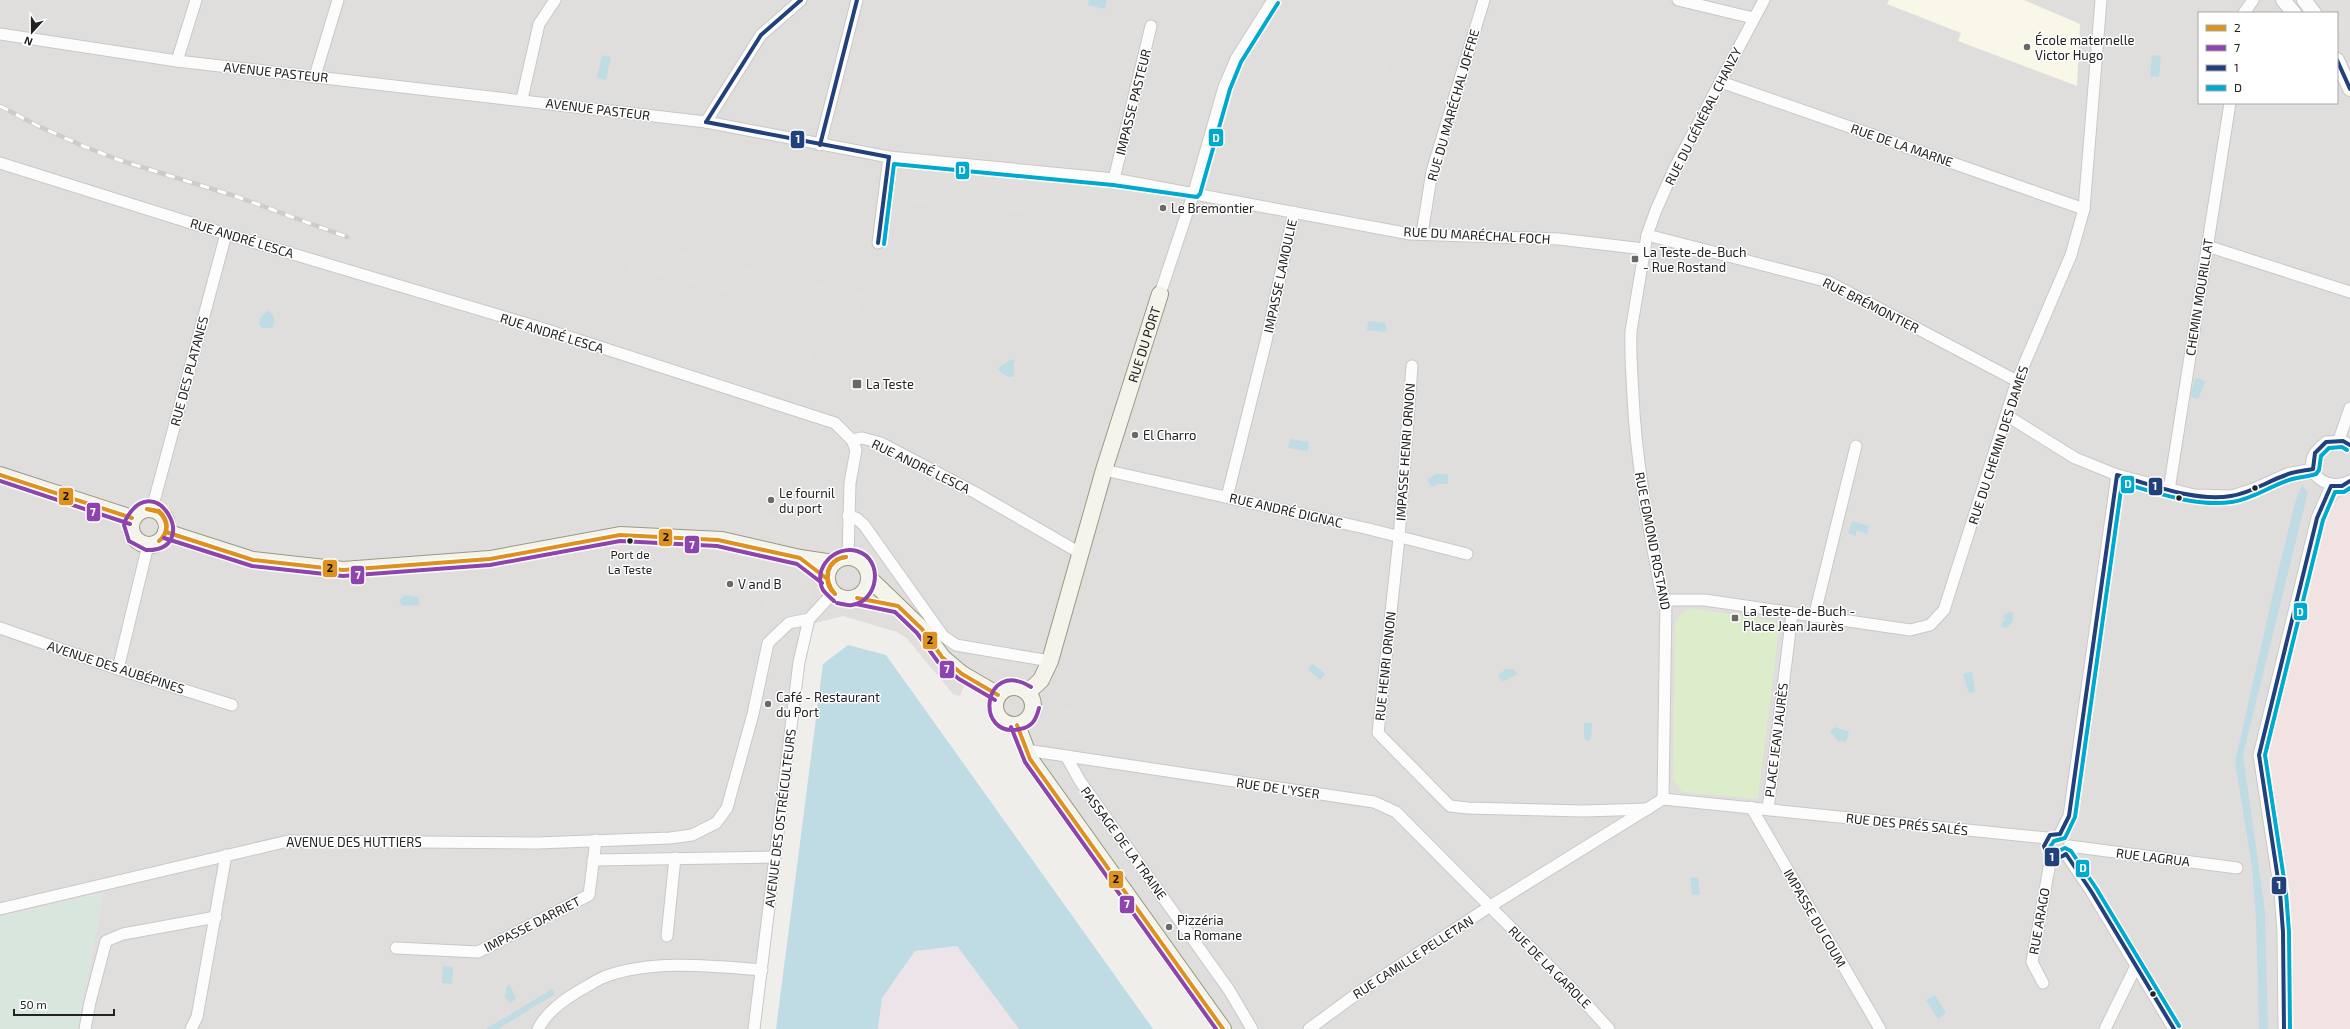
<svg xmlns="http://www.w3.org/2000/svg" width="2350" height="1029" font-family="'Exo 2',sans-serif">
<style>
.residential{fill:#dfdedc;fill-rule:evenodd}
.commercial{fill:#f1e3e1}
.industrial{fill:#ede4e9}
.education{fill:#f8f7e8}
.grass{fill:#ddeccb}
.wetland{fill:#d9e6de}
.parking{fill:#e0dfde}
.water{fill:#bfdbe3}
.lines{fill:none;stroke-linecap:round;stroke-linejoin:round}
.minor-casing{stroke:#c9c8c7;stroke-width:13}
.tertiary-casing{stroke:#c9c8c7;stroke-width:16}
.secondary-casing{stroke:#999a82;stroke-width:18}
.minor{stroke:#fdfcfc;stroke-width:11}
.tertiary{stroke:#fdfcfc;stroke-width:14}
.secondary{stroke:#f4f4ed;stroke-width:16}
.rail-casing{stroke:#ccc;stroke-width:4.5}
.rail{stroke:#fff;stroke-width:3;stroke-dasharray:9;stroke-linecap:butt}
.bus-1-casing{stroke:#fff;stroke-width:7}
.bus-2-casing{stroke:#fff;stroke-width:7}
.bus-3-casing{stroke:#fff;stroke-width:7}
.bus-4-casing{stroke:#fff;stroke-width:7}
.bus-1{stroke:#df911e;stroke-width:4}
.bus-2{stroke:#8e44ad;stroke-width:4}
.bus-3{stroke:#22407c;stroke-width:4}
.bus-4{stroke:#00a9ce;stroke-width:4}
.poi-dot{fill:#6a6968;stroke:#fff;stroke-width:1.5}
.bus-dot{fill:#222;stroke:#fff;stroke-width:1.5}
.labels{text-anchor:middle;stroke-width:3;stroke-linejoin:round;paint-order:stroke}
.bus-label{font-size:12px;fill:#222;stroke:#fff}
.poi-label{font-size:13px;fill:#222;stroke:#fff;text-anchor:start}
.street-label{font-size:13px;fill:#222;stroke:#fff}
.line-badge{stroke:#fff;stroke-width:1.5}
.badge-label{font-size:11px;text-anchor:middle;font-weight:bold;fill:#fff}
.pale-badge-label{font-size:11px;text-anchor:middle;font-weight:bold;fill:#111}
</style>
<rect width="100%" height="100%" fill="#f0eeeb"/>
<!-- residential -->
<path class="residential" d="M0 0H2350V1029H1218L978 683 897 632 843 616 804 626 756 1029H77L104 892 0 917ZM2199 13H2337V103H2199Z"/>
<!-- commercial -->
<path class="commercial" d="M2350 494V1029H2289L2288 970 2281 855 2264 759 2320 525 2333 504 2341 497Z"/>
<!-- industrial -->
<path class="industrial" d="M957 946 1019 1029H878L882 998 915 951Z"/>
<!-- education -->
<path class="education" d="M1889 0H2024L2080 24 2077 86 1958 41 1961 33 1887 4Z"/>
<!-- grass -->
<path class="grass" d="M1691 608 1780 622 1758 799 1682 792 1673 780 1675 622 1682 613Z"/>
<!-- wetland -->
<path class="wetland" d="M104 892 77 1029H0V917Z"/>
<!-- parking -->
<g class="parking">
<path d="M2324 0H2350V58L2337 28V13H2330Z"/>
<path d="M1277 15 1392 59 1382 88 1262 43Z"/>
<path d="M901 170 1111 188 1109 220 898 202Z"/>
<path d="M636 249H673L780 277 865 292 854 332 838 342 832 338 827 347 817 345 809 360 750 327 724 317 733 294 654 275 625 273Z"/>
<path d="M916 252 970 304 962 309 910 258Z"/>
<path d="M903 270 934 303 928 308 897 276Z"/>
<path d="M891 281 920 313 914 322 903 314 883 288Z"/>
<path d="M887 314 906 342H896L877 315Z"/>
<path d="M809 478 820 480 829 492 839 493 833 540 827 546 816 545 812 540 802 538Z"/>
<path d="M762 514 801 522 800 535 790 542 758 533Z"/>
<path d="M705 542 793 564 791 567 704 551Z"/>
<path d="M768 565 799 571 809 579 812 591 811 601 766 619 760 615 770 581Z"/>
<path d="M880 607 897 617 912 630 944 670 964 686 960 696 953 694 899 629 877 623Z"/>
<path d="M974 649 1025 662 1029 674 978 665 974 655Z"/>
<path d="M1048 704 1100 714 1095 744 1039 735Z"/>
<path d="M1492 916 1545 972 1515 997 1462 938Z"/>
</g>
<!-- water -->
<g class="water">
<path d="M1089 0H1107L1105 9 1088 5Z"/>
<path d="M602 55 611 57 606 80 597 78Z"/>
<path d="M2152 55 2161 56 2159 77 2150 76Z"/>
<path d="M267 311 271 312 275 321 272 328H262L259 323 260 318Z"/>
<path d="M1368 321 1385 323 1387 330 1384 332 1367 330Z"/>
<path d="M1012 359 1014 360V377H1009L1000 372 998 368Z"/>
<path d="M2198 378 2205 382 2198 399 2193 398 2191 395 2195 379Z"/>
<path d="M1290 439 1309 442 1308 451 1288 448Z"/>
<path d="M1436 474H1448V484H1438L1432 487 1427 479Z"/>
<path d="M2302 485 2308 492 2243 755 2265 911 2268 1029H2259L2256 919 2252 867 2235 762 2277 576 2295 503Z"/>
<path d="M1852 521 1869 526 1867 534 1856 530V536L1848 533Z"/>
<path d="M404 595 419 597V605L403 606 399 601Z"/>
<path d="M2009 612H2013V621L2008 627 2004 628 2001 625 2005 618 2002 616Z"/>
<path d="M848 645 886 655 1153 1029H1019L957 946 915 951 882 998 878 1029H776L823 664Z"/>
<path d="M1313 664 1325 674 1320 680 1308 669Z"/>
<path d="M1506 669H1514L1517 674 1502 682 1498 675Z"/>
<path d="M1972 672 1975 692 1969 693 1963 674Z"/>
<path d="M1584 723H1592L1591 739 1588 741 1584 738Z"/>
<path d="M1836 727 1849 732 1846 742 1837 741 1834 735 1830 734 1832 729Z"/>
<path d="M1698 877 1700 894 1692 895 1690 878Z"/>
<path d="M443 966 453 967 452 984 442 983Z"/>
<path d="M510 985 516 998 511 1003 505 998 506 987Z"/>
<path d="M552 989 555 994 498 1029H486Z"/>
<path d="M1935 995 1946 1013 1938 1019 1926 1000Z"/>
</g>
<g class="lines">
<defs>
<g id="minor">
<path d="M1678 0 1753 18"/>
<path d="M2244 13 2253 0"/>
<path d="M0 34 177 61 706 122 889 157 1114 179 1410 234 1559 239 1644 249"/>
<path d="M177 61 196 0"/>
<path d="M315 76 338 0"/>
<path d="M1721 82 2084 209"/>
<path d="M522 99 539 24 555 0"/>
<path d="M706 122 761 35 801 0"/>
<path d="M820 145 857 0"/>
<path d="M0 163 226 234 541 328 835 423 852 440 862 438 881 443 976 493 1080 553"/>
<path d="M1114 179 1151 26"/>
<path d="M1422 234 1432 171 1484 0"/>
<path d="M1647 235 1829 282 2017 381"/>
<path d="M878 243 889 157"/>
<path d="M2207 246 2350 292"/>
<path d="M1160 294 1194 192 1224 87 1236 59 1273 0"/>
<path d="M1412 366 1399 538 1378 733 1450 806 1468 808 1583 811 1648 809"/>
<path d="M2006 415 2075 458 2117 475 2194 495 2232 496 2254 489 2287 474 2313 469"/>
<path d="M2339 440 2350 408"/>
<path d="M2350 445 2343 441 2326 442C2323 445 2318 449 2315 453 2302 473 2329 493 2350 481"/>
<path d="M1104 470 1369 529 1467 554"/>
<path d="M2169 490 2230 103"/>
<path d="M1227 497 1266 341 1294 212"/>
<path d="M152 509 226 234"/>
<path d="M848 516 856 518 864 525 943 636 956 645 1050 661"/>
<path d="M848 556 850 483 856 450 852 440"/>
<path d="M1666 600H1705L1910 630 1930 625 1944 610 2017 381 2071 255 2084 209 2101 0"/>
<path d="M1814 617 1856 446"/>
<path d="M0 628 118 669 232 705"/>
<path d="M118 669 148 545"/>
<path d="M1026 750 1374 802 1396 812 1580 997 1609 1029"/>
<path d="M1066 756 1080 781 1229 990 1252 1029"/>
<path d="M1663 799 1666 600 1660 587C1648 523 1636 461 1633 396 1632 374 1630 353 1631 331L1647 235 1656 210 1675 167 1764 0"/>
<path d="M1663 799 2047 838"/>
<path d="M1751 807 1880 1029"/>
<path d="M1768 809 1792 614"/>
<path d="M2060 834 2069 816 2117 475"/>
<path d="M2069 846 2237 868"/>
<path d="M2066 854 2091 891 2174 1029"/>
<path d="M593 860 774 857"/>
<path d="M0 909 288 841 537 843 670 838 692 835 716 823 727 808 753 714 768 643 789 623 809 619"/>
<path d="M667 936 675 858"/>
<path d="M396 948 478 952 589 895 596 840"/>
<path d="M2043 983 2032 962 2051 857"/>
<path d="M85 1029 90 1002 106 941 123 934 216 917"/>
<path d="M191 1029 197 1017 226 855"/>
<path d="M538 1029C546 1013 562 1001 577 992 586 987 595 981 604 977 652 959 712 966 762 970"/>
<path d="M754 1029 799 662 809 619 833 593"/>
<path d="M1309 1029 1362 990 1489 907 1663 799"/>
<path d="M2105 1029 2136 966"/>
<path d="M2284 1029 2283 932 2280 892 2259 755 2317 518 2331 486"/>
</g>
<g id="tertiary">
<path d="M2283 0 2294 13"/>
<path d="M2304 0 2314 13"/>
<path d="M2337 60 2350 89"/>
</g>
<g id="secondary">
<path d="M0 475 132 518"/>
<circle cx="149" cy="527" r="18"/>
<path d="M166 532 253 560 343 570 490 559 620 535 722 540 800 558 833 563"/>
<circle cx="848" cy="578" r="21"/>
<path d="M870 579 922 629 942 657 962 674 998 695"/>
<circle cx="1014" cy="706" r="19"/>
<path id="s1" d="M1028 692 1041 680 1050 661 1104 470 1160 294"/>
<path d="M1017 725 1030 759 1223 1029"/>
</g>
</defs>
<!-- minor casing -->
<use href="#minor" class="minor-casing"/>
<!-- tertiary casing -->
<use href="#tertiary" class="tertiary-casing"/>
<!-- secondary casing -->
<use href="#secondary" class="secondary-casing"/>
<!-- minor -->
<use href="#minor" class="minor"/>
<!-- tertiary -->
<use href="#tertiary" class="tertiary"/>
<!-- secondary -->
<use href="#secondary" class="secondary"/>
<defs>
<path id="rail" d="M0 106 38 126 83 146 119 160 235 196 347 237"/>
</defs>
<!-- rail casing -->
<use href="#rail" class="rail-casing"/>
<!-- rail -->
<use href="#rail" class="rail"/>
<defs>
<g id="bus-1">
<path d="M0 475 132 518"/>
<path d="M147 509 159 512C168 521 169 532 159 541"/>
<path d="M147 509 159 511C169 520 170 532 159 541"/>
<path d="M166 532 253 560 343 570 490 559 620 535 718 540 800 558 826 578"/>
<path d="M835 594C821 583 826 558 846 557"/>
<path d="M835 594C823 580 826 560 846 557"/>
<path d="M857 598 898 606 922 629 942 657 962 674 998 695"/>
<path d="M1017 725 1030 759 1223 1029"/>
</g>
<g id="bus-2">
<path d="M0 481 130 524"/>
<path d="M124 525 129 541 146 550C204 552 155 463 125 521"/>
<path d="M164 538 252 566 343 576 490 565 620 541 717 546 797 564 822 583"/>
<path d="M834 601C830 597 826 594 823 590 812 568 835 545 857 551 884 559 879 601 852 605 848 606 842 604 837 603"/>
<path d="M856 604 895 612 917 633 938 662 959 679 995 700"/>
<path d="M1031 687C982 657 974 740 1020 729 1032 727 1036 720 1039 708"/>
<path d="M1011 727 1025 762 1216 1029"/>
</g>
<g id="bus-3">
<path d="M2337 60 2350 89"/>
<path d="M706 122 889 157"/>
<path d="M706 122 761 35 801 0"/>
<path d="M820 145 857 0"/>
<path d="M878 243 889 157"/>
<path d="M2174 1029 2091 891 2066 854C2056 861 2047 858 2044 846L2050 835 2060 834 2069 816 2117 475C2153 485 2194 502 2231 496 2251 493 2268 481 2286 475 2294 471 2304 471 2313 469L2315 453 2326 442 2343 441 2350 445"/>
<path d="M2284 1029 2283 932 2280 892 2259 755 2317 518 2331 486H2342L2350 481"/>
</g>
<g id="bus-4">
<path d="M884 244 894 164 1113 185 1197 197 1200 194 1230 89 1241 62 1278 3"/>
<path d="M2179 1026 2096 888 2071 851 2065 848 2056 852 2050 847 2054 841 2065 838 2075 817 2122 483C2157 493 2196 507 2232 502 2253 499 2270 486 2289 480 2298 477 2307 477 2316 474L2319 470 2321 456 2329 448 2342 447 2347 450"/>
<path d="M2290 1029 2289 932 2286 892 2265 755 2323 520 2335 492H2344L2350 488"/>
</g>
</defs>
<!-- bus-1 casing -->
<use href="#bus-1" class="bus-1-casing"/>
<!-- bus-2 casing -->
<use href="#bus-2" class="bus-2-casing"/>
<!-- bus-3 casing -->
<use href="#bus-3" class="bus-3-casing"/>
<!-- bus-4 casing -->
<use href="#bus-4" class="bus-4-casing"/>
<!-- bus-1 -->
<use href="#bus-1" class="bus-1"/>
<!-- bus-2 -->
<use href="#bus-2" class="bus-2"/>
<!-- bus-3 -->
<use href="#bus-3" class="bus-3"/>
<!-- bus-4 -->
<use href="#bus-4" class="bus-4"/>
</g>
<!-- markers -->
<g class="poi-dot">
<circle cx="2027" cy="47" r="4"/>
<circle cx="1163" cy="208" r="4"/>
<rect x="1631" y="255" width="8" height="8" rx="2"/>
<rect x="852" y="379" width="10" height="10" rx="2"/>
<circle cx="1135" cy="435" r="4"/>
<circle cx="771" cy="500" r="4"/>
<circle cx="730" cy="584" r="4"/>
<rect x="1731" y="614" width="8" height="8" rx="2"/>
<circle cx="768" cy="704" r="4"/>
<circle cx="1169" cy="927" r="4"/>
</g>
<g class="bus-dot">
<circle cx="2255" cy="488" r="3.5"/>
<circle cx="2179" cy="498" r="3.5"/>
<circle cx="630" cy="541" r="3.5"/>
<circle cx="2153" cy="994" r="3.5"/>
</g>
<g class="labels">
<!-- bus labels -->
<g class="bus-label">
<text x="630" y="559">Port de<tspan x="630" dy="15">La Teste</tspan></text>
</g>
<!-- poi labels -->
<g class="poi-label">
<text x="2035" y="45">École maternelle<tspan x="2035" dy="15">Victor Hugo</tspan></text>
<text x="1171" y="213">Le Bremontier</text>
<text x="1643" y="257">La Teste-de-Buch<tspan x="1643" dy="15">- Rue Rostand</tspan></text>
<text x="866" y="389">La Teste</text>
<text x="1143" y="440">El Charro</text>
<text x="779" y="498">Le fournil<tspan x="779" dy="15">du port</tspan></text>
<text x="738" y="589">V and B</text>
<text x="1743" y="616">La Teste-de-Buch -<tspan x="1743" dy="15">Place Jean Jaurès</tspan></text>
<text x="776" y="702">Café - Restaurant<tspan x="776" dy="15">du Port</tspan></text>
<text x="1177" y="925">Pizzéria<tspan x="1177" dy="15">La Romane</tspan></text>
</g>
<!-- street labels -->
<g class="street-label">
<text transform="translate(276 72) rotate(6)" y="5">AVENUE PASTEUR</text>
<text transform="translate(1133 102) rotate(-76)" y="5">IMPASSE PASTEUR</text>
<text transform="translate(1453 105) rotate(-74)" y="5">RUE DU MARÉCHAL JOFFRE</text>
<text transform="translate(598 109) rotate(7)" y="5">AVENUE PASTEUR</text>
<text transform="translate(1703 116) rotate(-63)" y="5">RUE DU GÉNÉRAL CHANZY</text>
<text transform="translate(1902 145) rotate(19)" y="5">RUE DE LA MARNE</text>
<text transform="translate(1477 235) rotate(3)" y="5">RUE DU MARÉCHAL FOCH</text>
<text transform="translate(242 238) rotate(17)" y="5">RUE ANDRÉ LESCA</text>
<text transform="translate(1280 276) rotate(-78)" y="5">IMPASSE LAMOULIE</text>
<text transform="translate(2199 297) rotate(-81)" y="5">CHEMIN MOURILLAT</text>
<text transform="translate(1871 305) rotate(27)" y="5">RUE BRÉMONTIER</text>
<text transform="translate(552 333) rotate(17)" y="5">RUE ANDRÉ LESCA</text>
<text dy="5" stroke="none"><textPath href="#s1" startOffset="369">RUE DU PORT</textPath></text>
<text transform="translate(189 371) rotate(-75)" y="5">RUE DES PLATANES</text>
<text transform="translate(1998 445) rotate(-72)" y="5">RUE DU CHEMIN DES DAMES</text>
<text transform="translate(1405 452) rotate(-86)" y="5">IMPASSE HENRI ORNON</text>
<text transform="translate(921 466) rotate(26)" y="5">RUE ANDRÉ LESCA</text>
<text transform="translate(1286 510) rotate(13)" y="5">RUE ANDRÉ DIGNAC</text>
<text transform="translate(1653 541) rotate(79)" y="5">RUE EDMOND ROSTAND</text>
<text transform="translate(1385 666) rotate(-84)" y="5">RUE HENRI ORNON</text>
<text transform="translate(116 667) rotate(18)" y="5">AVENUE DES AUBÉPINES</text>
<text transform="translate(1776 740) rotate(-83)" y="5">PLACE JEAN JAURÈS</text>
<text transform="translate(1278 788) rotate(8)" y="5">RUE DE L'YSER</text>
<text transform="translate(780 818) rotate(-83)" y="5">AVENUE DES OSTRÉICULTEURS</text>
<text transform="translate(1907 824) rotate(6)" y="5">RUE DES PRÉS SALÉS</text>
<text x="354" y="847">AVENUE DES HUTTIERS</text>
<text transform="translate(1124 843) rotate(54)" y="5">PASSAGE DE LA TRAINE</text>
<text transform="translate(2153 857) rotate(7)" y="5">RUE LAGRUA</text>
<text transform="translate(1815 918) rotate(60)" y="5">IMPASSE DU COUM</text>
<text transform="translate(2039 921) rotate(-80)" y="5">RUE ARAGO</text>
<text transform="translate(532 924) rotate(-27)" y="5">IMPASSE DARRIET</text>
<text transform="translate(1413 957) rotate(-33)" y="5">RUE CAMILLE PELLETAN</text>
<text transform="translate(1550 967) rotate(45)" y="5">RUE DE LA GAROLE</text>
</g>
</g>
<g class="line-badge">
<rect x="1208" y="128" width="16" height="19" rx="4" fill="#00a9ce"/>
<rect x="790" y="130" width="15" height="19" rx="4" fill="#22407c"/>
<rect x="955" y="161" width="15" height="19" rx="4" fill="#00a9ce"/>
<rect x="2120" y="475" width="15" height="19" rx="4" fill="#00a9ce"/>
<rect x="2148" y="477" width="15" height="19" rx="4" fill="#22407c"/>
<rect x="58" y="487" width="16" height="19" rx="4" fill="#df911e"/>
<rect x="86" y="502" width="15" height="20" rx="4" fill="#8e44ad"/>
<rect x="658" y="528" width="15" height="19" rx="4" fill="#df911e"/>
<rect x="684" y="535" width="16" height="19" rx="4" fill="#8e44ad"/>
<rect x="322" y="559" width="16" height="19" rx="4" fill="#df911e"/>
<rect x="350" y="565" width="15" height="20" rx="4" fill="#8e44ad"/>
<rect x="2293" y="602" width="15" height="19" rx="4" fill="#00a9ce"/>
<rect x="922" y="631" width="16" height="19" rx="4" fill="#df911e"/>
<rect x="939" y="660" width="16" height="19" rx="4" fill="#8e44ad"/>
<rect x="2044" y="847" width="16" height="20" rx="4" fill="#22407c"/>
<rect x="2075" y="859" width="15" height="19" rx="4" fill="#00a9ce"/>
<rect x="1108" y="870" width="16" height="19" rx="4" fill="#df911e"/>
<rect x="2271" y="876" width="16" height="19" rx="4" fill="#22407c"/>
<rect x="1119" y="895" width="16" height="19" rx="4" fill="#8e44ad"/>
</g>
<g class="badge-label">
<text x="1216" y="142">D</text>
<text x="798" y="143">1</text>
<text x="962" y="174">D</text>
<text x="2128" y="488">D</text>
<text x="2155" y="490">1</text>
<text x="93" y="516">7</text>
<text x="692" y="549">7</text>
<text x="358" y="579">7</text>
<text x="2300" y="616">D</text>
<text x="947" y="673">7</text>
<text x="2052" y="861">1</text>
<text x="2083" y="872">D</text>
<text x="2279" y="889">1</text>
<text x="1127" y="908">7</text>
</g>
<g class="pale-badge-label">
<text x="66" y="500">2</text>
<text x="666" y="541">2</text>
<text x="330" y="572">2</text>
<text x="930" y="644">2</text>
<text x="1116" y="883">2</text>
</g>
<!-- legend -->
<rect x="2198" y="12" width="140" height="92" fill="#ffffff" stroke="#a7a7a7"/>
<rect x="2206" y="25" width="20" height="6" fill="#df911e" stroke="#a7a7a7"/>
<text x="2234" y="32" font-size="12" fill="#222222">2</text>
<rect x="2206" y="45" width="20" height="6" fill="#8e44ad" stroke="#a7a7a7"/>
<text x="2234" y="52" font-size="12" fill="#222222">7</text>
<rect x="2206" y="65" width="20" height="6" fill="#22407c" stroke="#a7a7a7"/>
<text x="2234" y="72" font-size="12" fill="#222222">1</text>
<rect x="2206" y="85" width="20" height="6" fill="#00a9ce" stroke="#a7a7a7"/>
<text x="2234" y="92" font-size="12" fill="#222222">D</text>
<!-- north arrow -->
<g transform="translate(32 32) rotate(201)" stroke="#ffffff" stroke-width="3" paint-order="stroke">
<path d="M0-3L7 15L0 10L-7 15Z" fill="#222222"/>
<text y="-6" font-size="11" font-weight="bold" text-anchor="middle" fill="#222222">N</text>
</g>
<!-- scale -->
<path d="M14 1009v6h100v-6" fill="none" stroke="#222222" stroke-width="2"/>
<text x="20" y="1009" font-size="12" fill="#222222" stroke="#ffffff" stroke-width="3" paint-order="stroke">50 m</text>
</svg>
